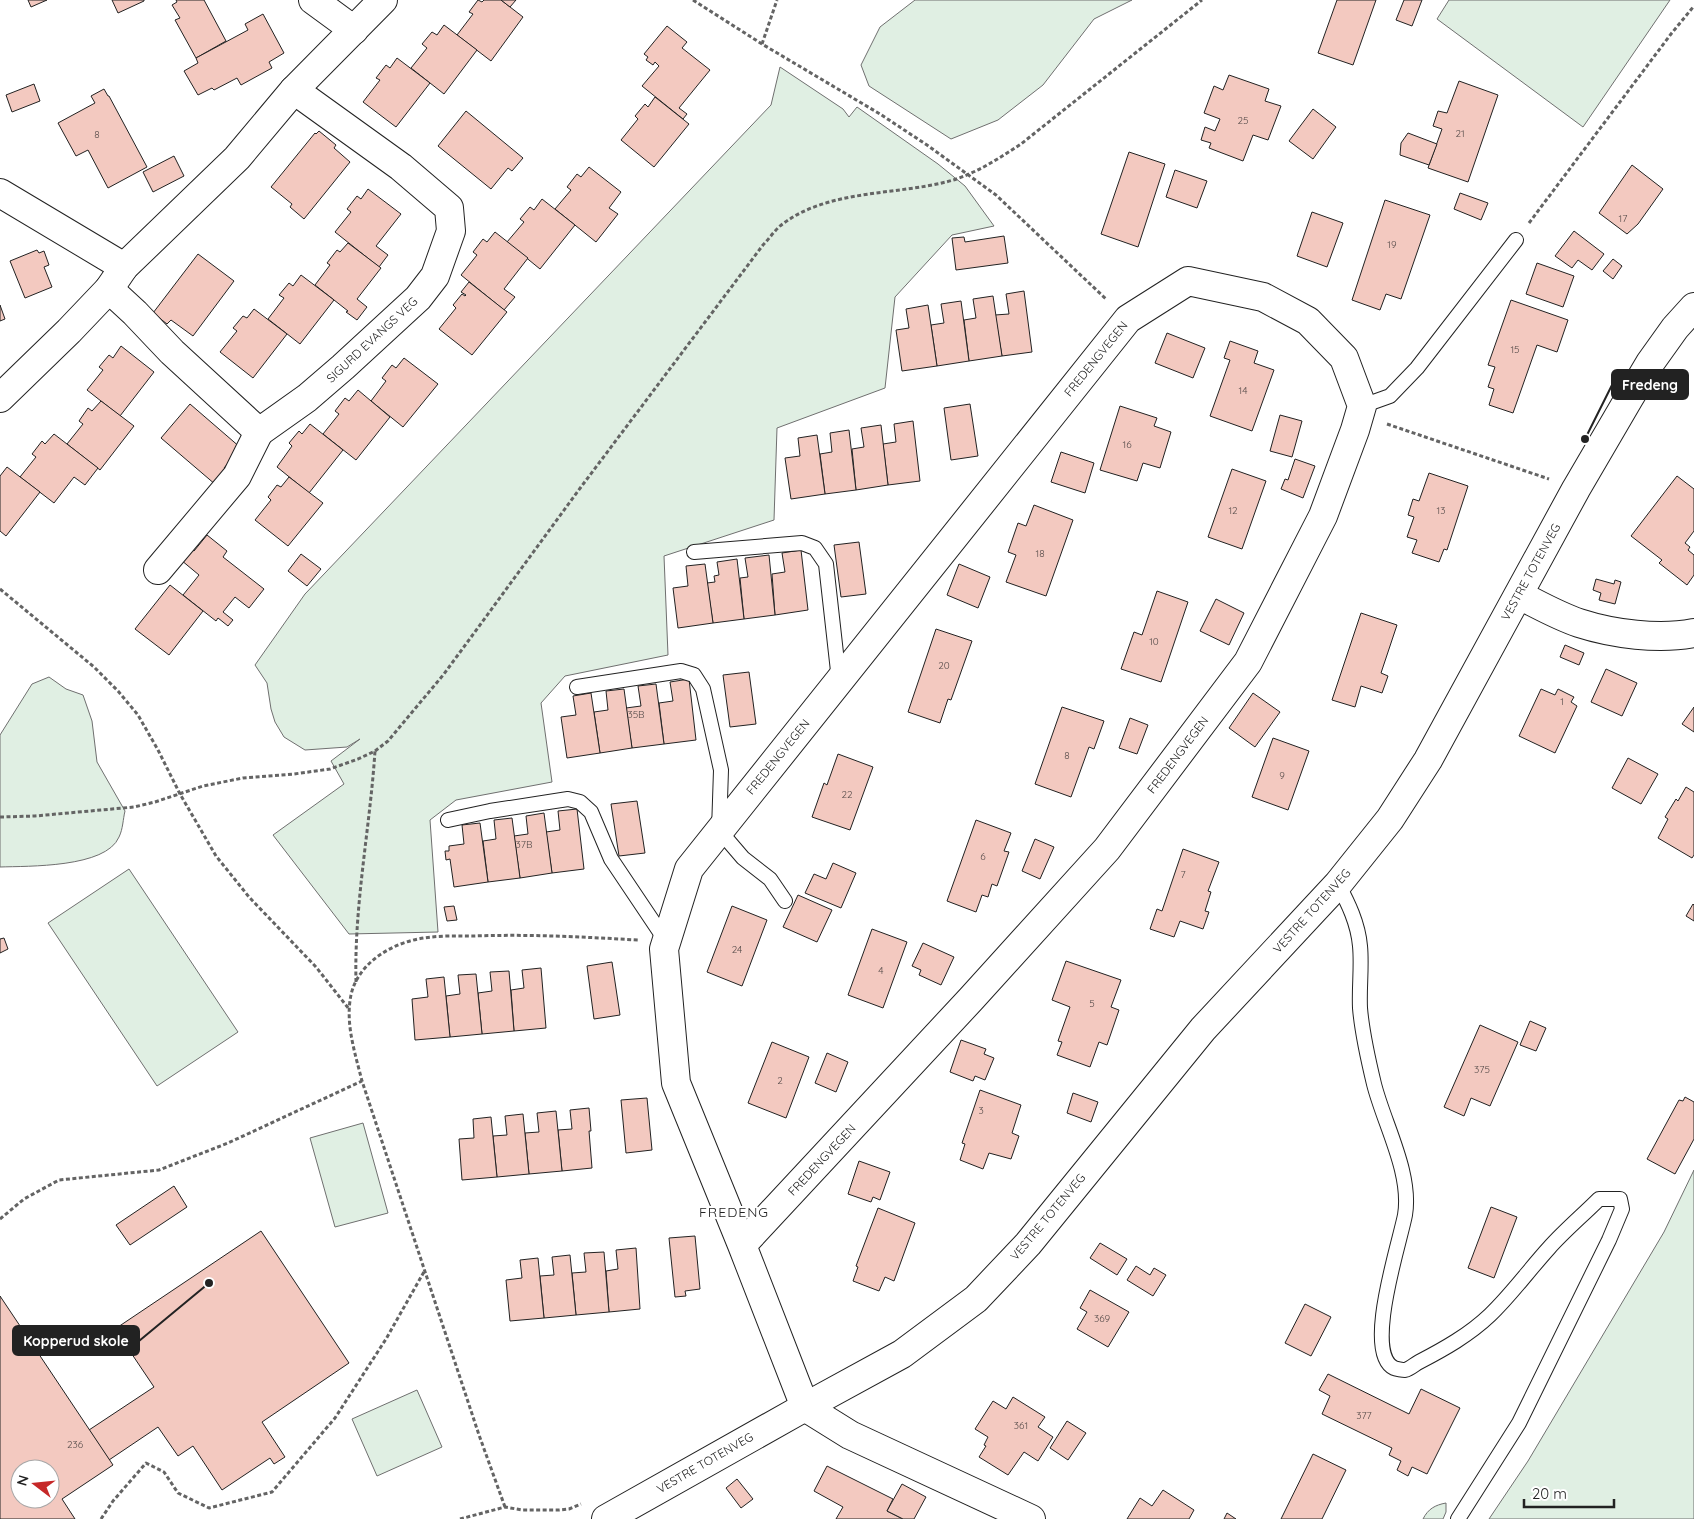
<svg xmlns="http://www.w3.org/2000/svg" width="1694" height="1519" font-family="Quicksand,sans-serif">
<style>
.green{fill:#e0efe3;stroke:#6f6f6f}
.building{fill:#f3c9c0;stroke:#222;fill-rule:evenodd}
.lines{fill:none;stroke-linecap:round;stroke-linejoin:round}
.service-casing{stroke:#222;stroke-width:16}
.minor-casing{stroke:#222;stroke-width:30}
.tertiary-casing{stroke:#222;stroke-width:30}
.path{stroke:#646464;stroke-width:3;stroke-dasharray:4 2.5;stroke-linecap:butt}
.service{stroke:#fff;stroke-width:14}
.minor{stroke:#fff;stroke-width:28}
.tertiary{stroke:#fff;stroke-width:28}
.labels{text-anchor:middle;stroke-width:4;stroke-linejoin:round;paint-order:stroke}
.number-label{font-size:10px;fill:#564c4a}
.street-label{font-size:12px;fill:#222;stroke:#fff}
.neighbourhood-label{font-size:14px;letter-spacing:1px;fill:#222;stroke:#fff}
.leader{fill:none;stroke:#222;stroke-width:2}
.callout-dot{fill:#222;stroke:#fff;stroke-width:2}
.callout{fill:#222;stroke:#222;stroke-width:2}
.callout-label{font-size:14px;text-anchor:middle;font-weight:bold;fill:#fff}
</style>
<rect width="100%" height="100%" fill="#fff"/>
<!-- green -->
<g class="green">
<path d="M915 0H1132L1094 19 1043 85 998 120 951 139 869 86 861 65 880 27Z"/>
<path d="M1449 0H1670L1583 127 1437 19Z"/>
<path d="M780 67 843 109 849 117 857 107 938 164 965 186 994 226 952 235 895 297 885 388 777 428 774 520 664 556 668 655 565 676 541 703 552 782 456 800 430 820 438 932 349 934 273 835 344 784 331 761 360 739 347 747 305 750 284 737 275 722 271 709 267 683 255 665 305 594 771 105Z"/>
<path d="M49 677 66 689 83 695 92 721 97 762 125 811C123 819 123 829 119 837 106 868 28 866 0 867V735L32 684Z"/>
<path d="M129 869 238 1032 157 1086 48 923Z"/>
<path d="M363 1123 388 1213 335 1227 310 1138Z"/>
<path d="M1694 1170V1519H1489L1528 1461 1664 1232Z"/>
<path d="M417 1390 442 1447 377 1476 352 1419Z"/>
<path d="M1446 1503V1512L1443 1519H1423C1428 1509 1435 1505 1446 1503Z"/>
</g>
<!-- building -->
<g class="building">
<path d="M28 0H47L31 7Z"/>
<path d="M112 0H144V1L118 13Z"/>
<path d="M176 0H204L226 41 196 58 175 20 180 18 172 5 177 2Z"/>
<path d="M478 0 482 2 484 0H501L523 17 491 61 457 35 473 14 469 12Z"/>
<path d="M501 0H516L510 7Z"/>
<path d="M1337 0H1376L1353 65 1318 53Z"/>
<path d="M1404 0H1422L1412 26 1396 20Z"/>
<path d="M263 14 284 53 269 62 272 68 241 85 237 78 214 90 212 88 198 95 184 71 198 63 196 58 248 30 245 24Z"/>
<path d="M444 25 477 50 444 94 411 68 427 48 422 44 432 32 437 35Z"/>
<path d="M667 26 687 42 682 48 710 70 679 108 687 114 683 119 642 86 659 66 655 62 653 65 646 60 648 57 644 54Z"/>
<path d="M397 58 430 83 396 127 363 102 380 80 376 78 386 65 390 68Z"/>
<path d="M1229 75 1269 89 1265 101 1281 106 1268 140 1253 135 1243 161 1209 148 1211 143 1201 140 1205 127 1215 131 1220 119 1204 113 1214 86 1223 90Z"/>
<path d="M1459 81 1498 95 1468 182 1428 168 1442 129 1433 126 1438 111 1447 113Z"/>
<path d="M34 84 40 101 12 112 6 95Z"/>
<path d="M104 89 108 96H109L147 167 108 188 88 150 76 156 58 123 95 103 91 96Z"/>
<path d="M655 97 689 124 654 167 621 140 638 119 635 116 645 104 648 107Z"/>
<path d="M1313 109 1336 127 1313 159 1289 141Z"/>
<path d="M466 111 523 158 512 171 508 168 491 189 438 146Z"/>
<path d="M319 131 336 145 334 148 350 162 304 219 290 207 292 204 271 187 315 133 316 134Z"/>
<path d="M1408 133 1437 144 1429 165 1400 155 1401 143Z"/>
<path d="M1129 152 1165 164 1138 247 1101 234Z"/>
<path d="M174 156 184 176 153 192 143 172Z"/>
<path d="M1632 165 1663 189 1638 224 1627 234 1599 213Z"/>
<path d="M589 167 621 192 609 208 618 214 596 242 555 209 571 190 567 187 577 174 581 177Z"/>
<path d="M1175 170 1207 181 1197 208 1166 197Z"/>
<path d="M368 189 401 214 376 246 388 255 379 267 335 232 351 212 347 209 357 196 361 199Z"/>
<path d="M1460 193 1488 203 1481 220 1454 209Z"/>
<path d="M542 199 575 225 540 269 507 242 524 222 520 219 530 207 534 210Z"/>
<path d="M1385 200 1430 215 1401 299 1386 294 1380 310 1352 300Z"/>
<path d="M1312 212 1343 223 1327 267 1297 256Z"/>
<path d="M1574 231 1604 254 1592 270 1578 260 1572 268 1555 256Z"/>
<path d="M495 232 528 258 504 289 515 297 504 310 461 275 477 255 473 252 483 239 487 242Z"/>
<path d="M1004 236 1008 263 956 270 952 238 964 237 965 242Z"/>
<path d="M348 243 381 268 357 299 367 307 357 320 346 312 348 311 315 285 330 265 327 263 337 250 340 252Z"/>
<path d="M37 250 39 253 44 251 49 265 44 267 52 287 25 298 10 261Z"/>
<path d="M198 254 234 281 193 336 171 320 167 324 153 313Z"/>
<path d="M1613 259 1622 266 1613 279 1603 271Z"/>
<path d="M1537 263 1574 276 1563 307 1526 294Z"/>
<path d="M301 275 334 300 300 344 268 319 284 298 279 295 289 283 293 286Z"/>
<path d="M469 282 507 312 472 355 439 329 456 308 453 305 462 294 465 296 466 295 461 292Z"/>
<path d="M1024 291 1032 352 1002 356 995 315 1009 314 1006 294Z"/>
<path d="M993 296 1002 356 969 361 964 320 976 318 973 299Z"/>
<path d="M1511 300 1568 320 1557 352 1537 345 1513 413 1489 405 1494 389 1488 387 1495 367 1488 365Z"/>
<path d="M961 301 969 361 937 366 931 325 944 323 941 304Z"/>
<path d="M0 305 5 319 0 321Z"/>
<path d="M928 305 937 366 902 371 896 330 909 328 906 309Z"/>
<path d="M254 309 287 334 253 378 220 352 237 331 233 328 243 316 247 318Z"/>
<path d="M1167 333 1205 348 1193 378 1155 363Z"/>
<path d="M1230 341 1258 351 1254 363 1274 370 1252 431 1210 416 1230 360 1224 358Z"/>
<path d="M121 346 154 372 120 416 87 390 103 370 99 367 109 355 113 358Z"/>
<path d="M404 358 438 384 403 427 371 401 386 381 382 378 392 365 396 368Z"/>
<path d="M358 390 390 417 356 460 323 434 339 414 335 411 345 398 349 401Z"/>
<path d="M101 401 134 426 100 470 67 444 83 424 79 421 88 408 92 411Z"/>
<path d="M190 404 241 448 224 468 227 471 216 485 161 438Z"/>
<path d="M970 404 978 456 951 460 944 408Z"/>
<path d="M1120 406 1157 418 1154 426 1171 432 1160 468 1143 463 1137 481 1100 470Z"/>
<path d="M1280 415 1302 421 1292 457 1270 451Z"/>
<path d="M913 421 920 481 888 485 883 444 896 442 894 424Z"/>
<path d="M310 424 343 450 309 493 277 467 292 446 289 443 299 431 302 434Z"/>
<path d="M881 425 888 485 856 490 852 449 864 447 861 428Z"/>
<path d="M849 430 856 490 825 494 820 454 832 452 830 433Z"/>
<path d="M54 434 98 468 85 485 74 477 54 503 20 477 36 457 32 454 42 441 45 444Z"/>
<path d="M817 435 825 494 791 499 785 458 800 456 798 438Z"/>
<path d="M1061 452 1094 463 1085 493 1051 482Z"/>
<path d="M1295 459 1315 466 1303 498 1281 489 1285 479 1288 480Z"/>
<path d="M7 467 40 492 6 536 0 531V476Z"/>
<path d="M1232 469 1266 481 1242 549 1208 537Z"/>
<path d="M1429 473 1468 486 1447 550 1444 549 1439 562 1412 553 1417 540 1407 537 1414 517 1408 515 1413 499 1419 501Z"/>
<path d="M1677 476 1694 489V531L1685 543 1690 547 1688 550 1694 555V575L1687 585 1659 563 1662 560 1631 536Z"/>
<path d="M289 477 323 503 288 546 255 520 271 500 268 497 277 485 281 487Z"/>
<path d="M1034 505 1073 520 1046 596 1006 582 1016 555 1008 552 1018 523 1026 526Z"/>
<path d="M207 535 227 551 223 557 264 589 249 608 235 597 223 612 233 620 228 626 218 618 216 621 183 595 199 575 181 560 190 548 194 551Z"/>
<path d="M859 542 866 594 841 597 834 545Z"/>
<path d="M801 550 808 610 775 615 772 574 785 572 782 553Z"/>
<path d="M301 554 321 569 307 586 288 571Z"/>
<path d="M769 555 775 615 744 619 740 578 748 577 745 558Z"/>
<path d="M737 559 744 619 713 623 707 583 715 582 714 576 719 575 717 562Z"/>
<path d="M705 564 713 623 678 628 673 588 688 586 686 566Z"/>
<path d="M959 564 990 577 978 608 947 595Z"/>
<path d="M1596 579 1614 584 1615 580 1621 582 1615 604 1599 600 1601 593 1593 590Z"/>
<path d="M170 585 203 611 169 655 135 629Z"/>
<path d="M1157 591 1188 602 1161 682 1121 669 1134 632 1142 635Z"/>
<path d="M1216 599 1244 613 1229 645 1200 631Z"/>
<path d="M1361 613 1397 625 1381 673 1388 676 1382 693 1361 686 1355 707 1332 700Z"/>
<path d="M936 629 972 641 951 700 948 699 940 723 908 712Z"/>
<path d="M1565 645 1584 653 1579 665 1560 657Z"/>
<path d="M1606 669 1637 683 1622 716 1591 702Z"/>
<path d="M749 672 756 724 730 727 723 675Z"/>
<path d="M689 679 696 740 664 744 659 703 673 701 670 682Z"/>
<path d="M656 684 664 744 632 748 626 708 641 706 638 686Z"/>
<path d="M624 689 632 748 600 753 594 712 608 710 606 691Z"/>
<path d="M1541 689 1555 695 1558 689 1574 697 1571 702 1577 706 1555 753 1519 736Z"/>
<path d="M591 693 600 753 567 758 561 717 576 715 573 696Z"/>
<path d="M1253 693 1280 712 1255 747 1229 728Z"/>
<path d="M1062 707 1104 721 1094 749 1089 747 1071 797 1035 784Z"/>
<path d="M1694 707V732L1682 724Z"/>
<path d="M1130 718 1148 725 1137 754 1119 748Z"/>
<path d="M1273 738 1309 751 1288 810 1252 797Z"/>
<path d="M838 754 873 767 850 830 812 817 824 783 827 785Z"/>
<path d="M1628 758 1658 774 1641 804 1612 788Z"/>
<path d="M1686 787 1694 792V855L1692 858 1658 838 1668 819 1665 817 1676 799 1678 801Z"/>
<path d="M637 801 645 853 619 856 611 804Z"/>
<path d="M577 809 584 869 552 873 546 832 560 830 558 811Z"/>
<path d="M544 813 552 873 520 878 514 836 528 834 526 816Z"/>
<path d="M512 818 520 878 488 882 483 841 496 839 494 820Z"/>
<path d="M976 820 1011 833 1004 851 1009 852 997 886 992 884 988 897 982 895 976 912 947 901Z"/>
<path d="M480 823 488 882 454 887 450 859 446 860 445 851H449V846L464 844 462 825Z"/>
<path d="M1035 839 1054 847 1040 879 1022 871Z"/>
<path d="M1183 849 1219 862 1208 891 1211 892 1205 911 1209 912 1203 929 1180 921 1174 937 1150 929 1157 909 1162 911Z"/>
<path d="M833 863 856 873 841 908 805 893 814 874 826 879Z"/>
<path d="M798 895 832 910 817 942 783 927Z"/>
<path d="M1693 904 1694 905V921L1686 916Z"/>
<path d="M454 906 457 920 447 921 444 907Z"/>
<path d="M732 906 767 920 742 986 707 972Z"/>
<path d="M872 929 907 942 883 1008 848 995Z"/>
<path d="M4 938 8 949 0 953V939Z"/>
<path d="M923 943 954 957 941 985 919 975 921 970 912 966Z"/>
<path d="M1066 961 1121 980 1111 1007 1119 1010 1107 1045 1099 1042 1090 1067 1057 1055 1062 1042 1058 1041 1070 1007 1052 1000Z"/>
<path d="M612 962 620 1015 594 1019 587 966Z"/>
<path d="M541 968 546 1028 514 1031 511 990 524 988 522 970Z"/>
<path d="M509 971 514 1031 482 1034 478 993 492 991 490 972Z"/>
<path d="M476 974 482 1034 450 1037 446 996 460 994 458 975Z"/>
<path d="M444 977 450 1037 415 1040 412 999 428 997 426 979Z"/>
<path d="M1530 1021 1546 1028 1536 1051 1520 1045Z"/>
<path d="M1480 1025 1518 1042 1490 1106 1471 1098 1464 1116 1444 1107Z"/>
<path d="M961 1040 986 1049 984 1054 994 1058 985 1080 975 1076 973 1081 950 1072Z"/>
<path d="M772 1042 809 1057 786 1118 748 1103Z"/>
<path d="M827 1053 848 1062 836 1092 815 1083Z"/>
<path d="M980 1090 1021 1105 1012 1133 1019 1136 1011 1159 989 1153 983 1169 960 1160 965 1144 962 1143Z"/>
<path d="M1073 1093 1098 1102 1091 1122 1067 1113Z"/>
<path d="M1685 1097 1694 1102V1139L1675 1174 1647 1159 1679 1100 1683 1101Z"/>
<path d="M647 1098 652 1150 626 1153 621 1100Z"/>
<path d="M589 1108 591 1131H589L592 1168 562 1171 558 1130 572 1129 570 1110Z"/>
<path d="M556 1111 562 1171 529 1174 525 1133 539 1132 537 1113Z"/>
<path d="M523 1114 529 1174 497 1177 493 1136 507 1135 505 1116Z"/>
<path d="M491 1117 497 1177 462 1180 459 1139 474 1138 473 1119Z"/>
<path d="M859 1161 890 1172 880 1200 873 1197 871 1202 848 1194Z"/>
<path d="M174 1186 187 1207 130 1245 116 1225Z"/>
<path d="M1491 1207 1517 1217 1494 1278 1468 1268Z"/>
<path d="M878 1208 915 1223 894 1281 885 1277 879 1291 853 1281 858 1267 856 1266Z"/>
<path d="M261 1231 349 1363 262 1422 285 1457 274 1464 270 1458 222 1490 193 1446 178 1456 158 1427 109 1460 89 1430 154 1387 115 1329Z"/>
<path d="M695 1236 700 1289 685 1291 686 1296 675 1297 669 1238Z"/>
<path d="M1100 1243 1127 1259 1117 1275 1090 1258Z"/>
<path d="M636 1248 640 1309 609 1312 606 1271 618 1269 616 1250Z"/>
<path d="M604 1252 609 1312 576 1315 572 1273 586 1272 584 1253Z"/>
<path d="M570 1255 576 1315 544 1318 540 1276 554 1275 552 1257Z"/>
<path d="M538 1258 544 1318 510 1321 506 1280 522 1278 520 1260Z"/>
<path d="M1136 1266 1150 1275 1154 1268 1166 1275 1153 1296 1127 1280Z"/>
<path d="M1090 1290 1129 1312 1108 1347 1077 1329 1087 1312 1080 1308Z"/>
<path d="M0 1296 113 1465 62 1499 75 1519H0ZM20 1469H50V1499H20Z"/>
<path d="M1305 1304 1331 1317 1311 1356 1285 1343Z"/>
<path d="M1328 1374 1409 1414 1421 1389 1460 1408 1427 1474 1412 1467 1408 1476 1397 1470 1401 1461 1389 1455 1392 1448 1322 1414 1330 1396 1319 1390Z"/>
<path d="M1013 1397 1045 1417 1038 1427 1053 1437 1038 1461 1024 1452 1008 1475 979 1457 986 1446 984 1445 988 1437 975 1429 993 1401 1006 1409Z"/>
<path d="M1067 1421 1086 1433 1068 1460 1050 1448Z"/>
<path d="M1313 1454 1346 1470 1322 1519H1281Z"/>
<path d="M827 1466 893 1499 887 1511 903 1519H836L843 1507 814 1491Z"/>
<path d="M737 1479 753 1499 741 1508 726 1488Z"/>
<path d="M902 1484 926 1497 914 1519H903L887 1511Z"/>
<path d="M1163 1490 1194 1510 1189 1519H1127L1140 1498 1152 1506Z"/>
<path d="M1227 1513 1236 1519H1224Z"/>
</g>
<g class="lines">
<defs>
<g id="service">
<path d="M1362 406 1390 396 1417 368 1516 240"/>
<path d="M694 552 802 543 815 548 826 564 839 680"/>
<path d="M577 687 681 671 694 675 703 689 721 770 719 830 743 858 770 879 785 901"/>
<path d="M448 820 490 811 568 799 580 802 591 812 611 859 666 941"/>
<path d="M1338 884C1348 903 1358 923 1360 946 1362 966 1359 987 1360 1008 1362 1033 1368 1059 1374 1084 1384 1124 1412 1173 1405 1215 1400 1242 1363 1353 1394 1368 1396 1369 1403 1370 1405 1370 1410 1369 1415 1364 1419 1362 1444 1349 1469 1335 1490 1315 1511 1295 1529 1270 1549 1248 1564 1231 1582 1216 1599 1199H1620L1622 1209 1609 1240 1519 1423 1458 1519"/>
</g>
<g id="minor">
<path d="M313 0 354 30"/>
<path d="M0 193 124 267"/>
<path d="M109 289 135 313 172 352 259 432 307 398 343 367 418 298 435 276 451 231 449 208 401 167 294 90"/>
<path d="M0 398 69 331 109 289 124 267 237 158 294 90 383 0"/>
<path d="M158 570 237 476 259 432"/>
<path d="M1519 595C1539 605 1558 616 1579 623 1613 634 1659 640 1694 633"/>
<path d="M742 1245 971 999 1107 849 1248 662 1323 516 1355 430 1362 406 1344 358 1308 321 1263 297 1188 281 1128 319 689 869 664 949 676 1083 742 1245 805 1407 850 1435 1031 1519"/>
</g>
<path id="tertiary" d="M606 1519 805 1407 902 1354 976 1299 1028 1244 1203 1029 1338 884 1390 819 1428 760 1576 489 1628 400 1650 363 1675 328 1694 307"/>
</defs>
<!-- service casing -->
<use href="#service" class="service-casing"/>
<!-- minor casing -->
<use href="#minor" class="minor-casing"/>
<!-- tertiary casing -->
<use href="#tertiary" class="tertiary-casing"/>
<!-- path -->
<g class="path">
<path d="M693 0 762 44 880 114 927 145 996 195 1107 300"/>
<path d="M762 44 777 0"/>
<path d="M1529 223 1671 34 1694 6"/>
<path d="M1387 424 1549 479"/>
<path d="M0 589 94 667 118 691 138 715 158 750 180 794 216 856 249 897 316 967 349 1009"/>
<path d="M0 817 35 816 134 807 155 802 203 786 243 778 294 774 330 769 358 759 375 751 388 741 444 674 581 487 763 245C770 238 776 228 784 223 829 190 894 195 946 182 974 175 998 159 1021 144L1202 0"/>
<path d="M356 982C354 905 370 828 375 751"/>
<path d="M0 1219 24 1199 59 1180 159 1170 228 1143 362 1081"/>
<path d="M505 1507 479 1435 362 1081C355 1053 345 1023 351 995 357 967 384 948 410 941 431 935 453 936 474 936 529 934 583 937 638 940"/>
<path d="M101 1519 113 1501 146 1463 164 1472 178 1493 209 1508 272 1492 335 1418 386 1339 425 1270"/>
<path d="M460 1519 505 1507 522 1510H559L569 1509 581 1504"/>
</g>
<!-- service -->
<use href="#service" class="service"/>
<!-- minor -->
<use href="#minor" class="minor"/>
<!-- tertiary -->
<use href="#tertiary" class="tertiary"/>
</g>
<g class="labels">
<!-- number labels -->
<g class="number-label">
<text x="1243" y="124">25</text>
<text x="1460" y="137">21</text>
<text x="97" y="138">8</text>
<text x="1623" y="222">17</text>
<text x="1392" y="248">19</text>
<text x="1515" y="353">15</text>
<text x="1243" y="394">14</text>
<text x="1127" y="448">16</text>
<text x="1233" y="514">12</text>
<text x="1441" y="514">13</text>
<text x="1040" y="557">18</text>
<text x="1154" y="645">10</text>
<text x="944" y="669">20</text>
<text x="1562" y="705">1</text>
<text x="636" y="718">35B</text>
<text x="1067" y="759">8</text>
<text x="1282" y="779">9</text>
<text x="847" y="798">22</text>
<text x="524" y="848">37B</text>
<text x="983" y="860">6</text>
<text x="1183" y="878">7</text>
<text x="737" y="953">24</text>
<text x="881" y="974">4</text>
<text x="1092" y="1007">5</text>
<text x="1482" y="1073">375</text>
<text x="780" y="1084">2</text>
<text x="981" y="1114">3</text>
<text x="1102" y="1322">369</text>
<text x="1364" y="1419">377</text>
<text x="1021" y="1429">361</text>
<text x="75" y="1448">236</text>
</g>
<!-- street labels -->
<g class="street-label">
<text transform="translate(372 340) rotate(-43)" y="4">SIGURD EVANGS VEG</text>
<text transform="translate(1096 359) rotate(-51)" y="4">FREDENGVEGEN</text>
<text transform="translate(1531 572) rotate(-61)" y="4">VESTRE TOTENVEG</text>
<text transform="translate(1178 755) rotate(-53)" y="4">FREDENGVEGEN</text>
<text transform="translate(778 757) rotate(-51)" y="4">FREDENGVEGEN</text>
<text transform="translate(1312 911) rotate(-48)" y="4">VESTRE TOTENVEG</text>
<text transform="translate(822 1160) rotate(-47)" y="4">FREDENGVEGEN</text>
<text transform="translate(1048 1217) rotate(-50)" y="4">VESTRE TOTENVEG</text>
<text transform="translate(705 1463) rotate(-30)" y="4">VESTRE TOTENVEG</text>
</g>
<!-- neighbourhood labels -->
<g class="neighbourhood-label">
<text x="734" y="1217">FREDENG</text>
</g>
</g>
<!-- callouts -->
<path class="leader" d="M1585 439L1612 385M209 1283L139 1341"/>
<g class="callout-dot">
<circle cx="1585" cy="439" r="5"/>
<circle cx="209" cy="1283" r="5"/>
</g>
<g class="callout">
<rect x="1612" y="370" width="76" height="29" rx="5"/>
<rect x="13" y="1326" width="126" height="29" rx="5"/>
</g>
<g class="callout-label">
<text x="1650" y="390">Fredeng</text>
<text x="76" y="1346">Kopperud skole</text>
</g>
<!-- north arrow -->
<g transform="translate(35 1484) rotate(286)"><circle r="24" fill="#ffffff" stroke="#a7a7a7"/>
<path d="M0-4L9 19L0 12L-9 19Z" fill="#c62828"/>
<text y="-8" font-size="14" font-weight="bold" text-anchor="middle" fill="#222222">N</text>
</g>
<!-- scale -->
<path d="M1524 1499v8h90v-8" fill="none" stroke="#222222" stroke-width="2.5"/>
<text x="1532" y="1499" font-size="15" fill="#222222" stroke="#ffffff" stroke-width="4" paint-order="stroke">20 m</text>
</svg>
